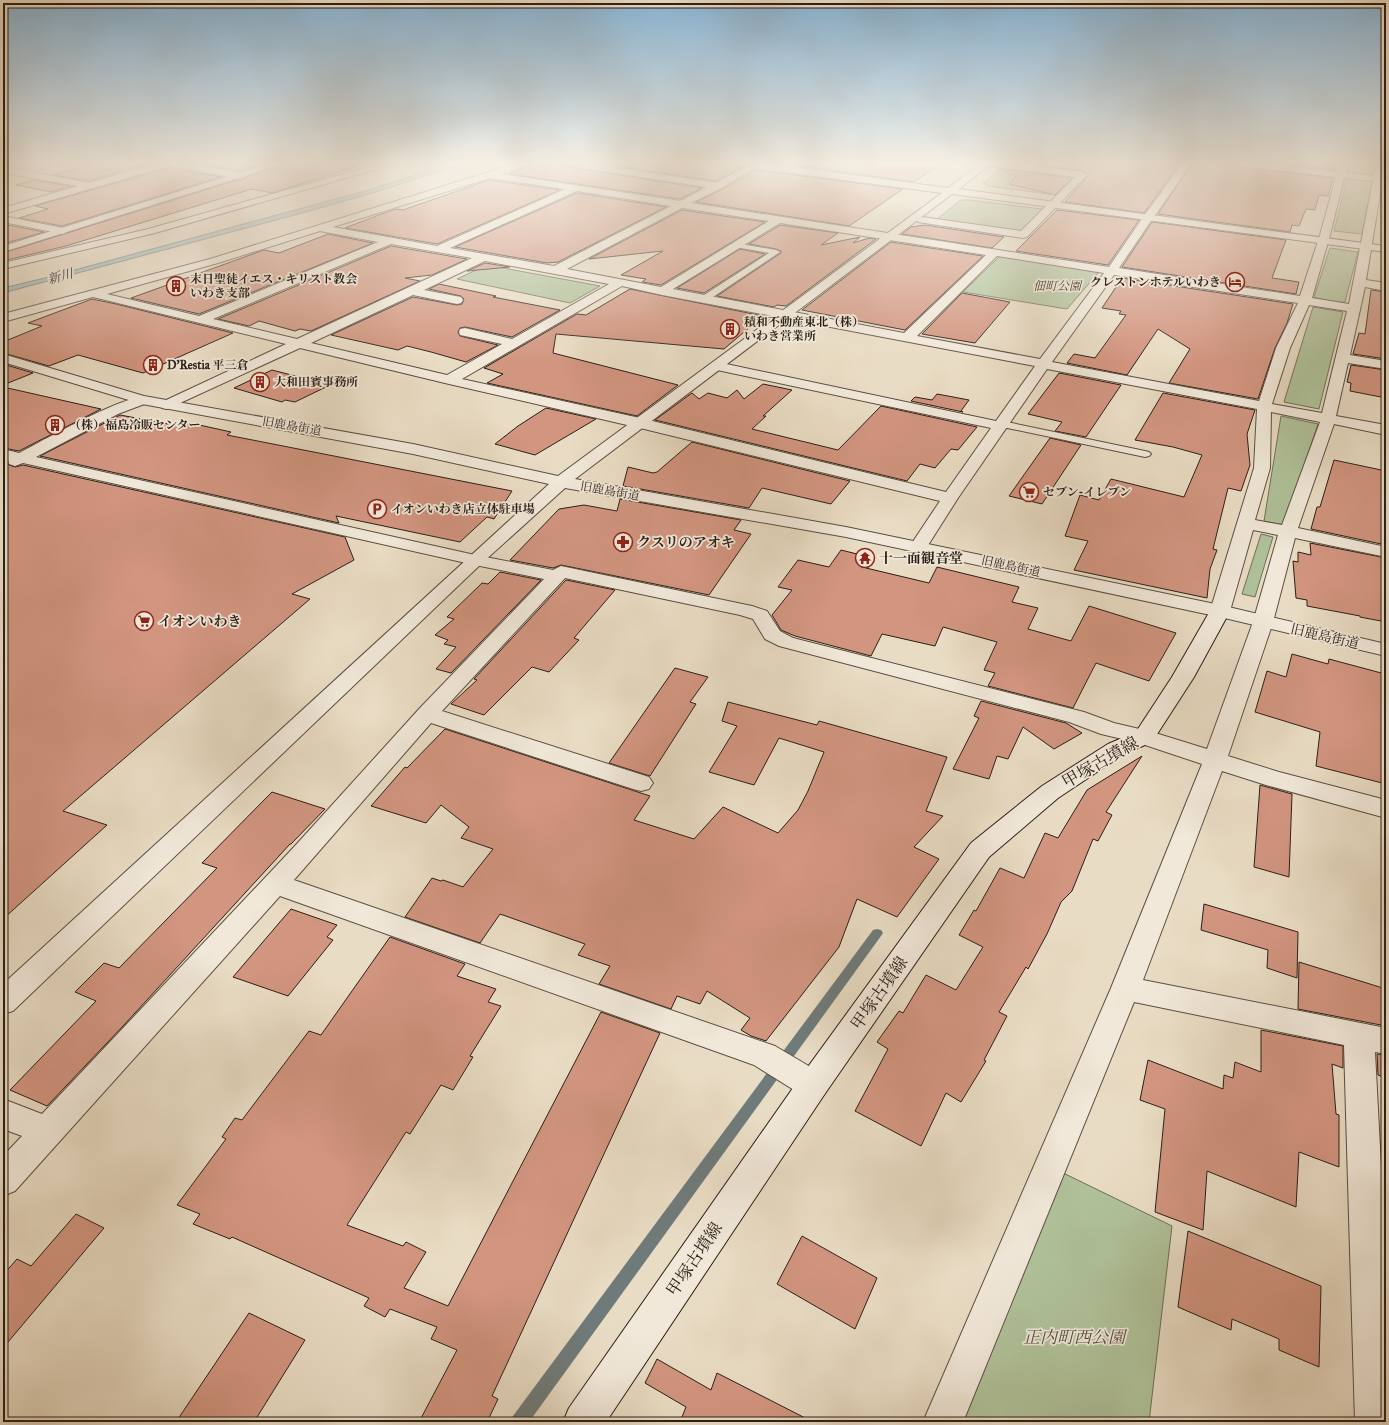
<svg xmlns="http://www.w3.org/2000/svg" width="1389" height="1425" font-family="'IM FELL Great Primer','Noto Serif JP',serif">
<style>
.green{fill:#b0c29a;stroke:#6e7058}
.water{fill:#9bb9bd;stroke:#6f7b7b}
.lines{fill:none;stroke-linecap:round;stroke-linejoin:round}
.stream{fill:#6f7b7b;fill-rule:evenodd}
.building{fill:#d29580;stroke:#2c1e17}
.service-casing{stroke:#5b4e42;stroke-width:2}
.minor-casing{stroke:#5b4e42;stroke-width:2}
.tertiary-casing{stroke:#5b4e42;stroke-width:2}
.secondary-casing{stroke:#2c1e17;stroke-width:2}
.service{fill:#f1e8d9;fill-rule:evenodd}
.minor{fill:#f1e8d9;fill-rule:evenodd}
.tertiary{fill:#f1e8d9;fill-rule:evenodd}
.secondary{fill:#f1e8d9;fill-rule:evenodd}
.labels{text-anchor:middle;stroke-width:3.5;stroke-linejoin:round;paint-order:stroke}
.far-poi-label{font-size:12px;font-weight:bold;fill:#2c1e17;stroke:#f1e8d9;text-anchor:start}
.far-park-label{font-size:12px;font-style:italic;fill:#544f3e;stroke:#f1e8d9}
.far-street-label{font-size:12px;fill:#2c1e17;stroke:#f1e8d9}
.far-water-label{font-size:13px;font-style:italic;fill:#4d4c49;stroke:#f1e8d9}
.poi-label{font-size:14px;font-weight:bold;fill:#2c1e17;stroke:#f1e8d9;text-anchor:start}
.street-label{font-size:14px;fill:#2c1e17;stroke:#f1e8d9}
.near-street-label{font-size:17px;fill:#2c1e17;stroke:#f1e8d9}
.near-park-label{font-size:17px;font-style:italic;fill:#544f3e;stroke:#f1e8d9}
</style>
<rect width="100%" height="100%" fill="#e9dcc4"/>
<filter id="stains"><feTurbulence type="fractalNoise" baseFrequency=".005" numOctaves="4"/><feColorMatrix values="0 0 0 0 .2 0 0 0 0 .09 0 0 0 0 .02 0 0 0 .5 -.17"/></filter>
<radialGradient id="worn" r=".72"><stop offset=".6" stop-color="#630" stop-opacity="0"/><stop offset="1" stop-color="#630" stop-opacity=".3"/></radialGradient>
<!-- green -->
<g class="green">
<path d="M3 162H53L24 170 3 166Z"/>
<path d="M1349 162H1375L1372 175 1346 172Z"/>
<path d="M1003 167 1075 176 1057 195 988 186 983 183Z"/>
<path d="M1350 178 1372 182 1362 234 1334 231 1347 179Z"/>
<path d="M961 200H969L1042 209 1021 231 936 220Z"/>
<path d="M1330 248 1358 252 1345 302C1335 303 1325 301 1314 297Z"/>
<path d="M1000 256 1099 272 1067 309 963 292Z"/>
<path d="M487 265 600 286 570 303 457 279Z"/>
<path d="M1313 307 1343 312 1319 409 1284 402Z"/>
<path d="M1281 416 1318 424 1284 525 1264 521Z"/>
<path d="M1261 534 1273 537 1255 597 1242 594Z"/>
<path d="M1053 1168 1172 1226 1149 1422H947Z"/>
</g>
<!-- water -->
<path class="water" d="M456 162H469L369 194 306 212 3 293V288L49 277 365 191Z"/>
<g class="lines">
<!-- stream -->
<path class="stream" d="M877 929 881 930 883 933 881 936 529 1422H511L513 1416 873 930Z"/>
</g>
<!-- building -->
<g class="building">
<path d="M98 162H154L89 181 53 175Z"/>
<path d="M192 162H267L239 171Z"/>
<path d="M290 162H353L354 167 272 193 252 189 66 246 3 261V253L237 180H242L247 177Z"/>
<path d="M538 162 557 163 562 166 702 188 680 199 509 174Z"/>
<path d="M624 162H728L733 166 741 168 716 181 616 166Z"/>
<path d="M770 162H943L914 182Z"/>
<path d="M1020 162H1181L1144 213 1065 202 1088 176V174L1082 171Z"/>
<path d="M1193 162H1225L1230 166 1333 178 1328 196 1319 195 1315 210 1306 209 1299 226 1292 225 1290 232 1158 214Z"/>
<path d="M1273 162H1336L1335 170Z"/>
<path d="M169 168 221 177 62 226 19 218 48 209 35 206Z"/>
<path d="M1001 169 1072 178 1055 195 1009 184 1016 177Z"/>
<path d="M756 170 903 189 849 226 696 202 723 189Z"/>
<path d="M33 180 71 186 51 192 16 185Z"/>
<path d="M489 180 560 190 437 244 345 228 379 215 396 209 403 210Z"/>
<path d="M577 193 666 207 558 262 547 263 455 247Z"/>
<path d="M682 210 765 222 661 285 642 282 646 279 621 275 663 251 589 259Z"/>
<path d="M1057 210 1139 220 1108 265 1016 251Z"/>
<path d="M1152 222 1286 240 1272 278 1299 282 1296 294 1122 267Z"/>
<path d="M3 224 44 232 3 244Z"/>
<path d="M780 225 838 233 821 245 860 237 853 243 869 238 876 239 786 306 777 305 774 307 717 296 781 253V251L776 249 749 244Z"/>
<path d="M925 225 1004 237 992 248 902 234 911 227Z"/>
<path d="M328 234 373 243 199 314 131 298 264 250 279 253Z"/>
<path d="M891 242 983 256 905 330 802 310Z"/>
<path d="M391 246 467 259 432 275 405 278 420 281 311 331 300 329 295 331 259 321 249 326 218 319Z"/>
<path d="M740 249 765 254 704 293 677 288Z"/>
<path d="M485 263 510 267 467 271Z"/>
<path d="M1122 278 1293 304 1287 323 1275 348 1258 399 1169 383 1190 349 1158 329 1127 375 1067 363 1074 354 1095 358 1126 315 1119 314 1121 311 1102 308Z"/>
<path d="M439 284 496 296 493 297 560 310 512 337 465 327 460 328 458 332 460 336 498 345 466 362 431 352 407 346 398 350 331 335 413 297 457 305 462 304 464 299 461 296 429 289Z"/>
<path d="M630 289 763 316 724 349 556 334 553 353 678 385 637 416 487 383 503 374 484 368 577 314 586 315Z"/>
<path d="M1371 290 1386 292V359L1353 354 1359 333 1365 334Z"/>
<path d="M962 293 1010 302 975 343 922 334Z"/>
<path d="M92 299 116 304 233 333 143 373 78 355 49 366 3 353V342L42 326 28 323Z"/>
<path d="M3 364 33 373 3 385Z"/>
<path d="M1351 365 1386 370V398L1350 391 1351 383 1347 382Z"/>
<path d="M272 370 330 385 295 402 285 400 282 402 234 388Z"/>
<path d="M1059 373 1121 385 1086 437 1055 431 1062 422 1028 414Z"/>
<path d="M763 384 792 390 763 416H766L752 429 838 450 881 406 977 427 958 450 951 449 935 468 920 464 907 481 655 420 692 393 699 399 708 393 727 398 737 390 744 399Z"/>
<path d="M3 387 101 409 19 451 3 448Z"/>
<path d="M1163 393 1255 410 1247 434 1250 465 1241 491 1228 488 1213 549 1217 550 1210 569 1207 598 1074 570 1088 541 1065 536 1080 495 1099 500 1111 479 1184 497 1202 455 1173 447 1135 440Z"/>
<path d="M937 394 969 400 961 411 963 412 911 401 915 397 932 400Z"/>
<path d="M546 408 596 419 535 455 495 444 518 426Z"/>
<path d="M120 415 179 426 186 422 231 432 227 435 512 491 494 519 487 517 460 542 336 516 339 523 40 456Z"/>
<path d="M1050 438 1081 445 1042 504 1009 496Z"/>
<path d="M692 442 850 481 831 504 762 488 749 508 623 486 628 467 653 473 657 472Z"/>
<path d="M1334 460 1386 471V545L1311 529 1317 507H1320Z"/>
<path d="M3 461H7L9 465 15 467 23 465 345 537 354 560 292 594 310 599 63 811 107 825 3 919Z"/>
<path d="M620 499 741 520 734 530 751 534 709 595 561 565 553 568 510 560 559 509 584 505 617 511Z"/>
<path d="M1310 543 1386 558V622L1360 617V616L1307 606V600L1296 598 1293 561 1298 562V552L1311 555Z"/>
<path d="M841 550 873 558 866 568 929 583 937 567 1019 587 1012 602 1038 608 1028 629 1071 641 1089 606 1176 633 1149 681 1096 663 1073 708 988 686 995 673 984 670 997 642 943 627 935 646 882 634 871 656 795 636 781 630 772 615 792 590 778 587 798 560 829 567Z"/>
<path d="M500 572 541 580 451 673 436 669 456 647 444 644 448 640 435 635 454 619 447 617 482 583 488 584Z"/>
<path d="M566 580 615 590 574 638 579 640 549 672 532 667 484 715 451 704 477 680 474 679Z"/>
<path d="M1292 654 1328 664 1329 659 1385 674 1386 784 1316 766 1320 732 1255 712 1267 671 1286 677Z"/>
<path d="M675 668 708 677 690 702 696 704 650 776 609 763Z"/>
<path d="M981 701 1066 723 1082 733 1054 749 1023 727 1008 759 997 756 989 779 953 769 979 718 974 716Z"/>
<path d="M728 702 817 725 819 721 947 757 926 811 943 816 914 847 939 859 897 917 857 899 839 947 766 1041 751 1036 741 1030 750 1018 707 991 700 1004 677 996 671 1009 599 984 610 966 578 955 585 944 500 914 480 943 405 917 432 878 441 881 443 880 463 887 493 849 461 838 469 827 441 805 426 823 371 806 405 767 407 768 445 729 650 796 634 820 694 839 723 807 778 833 798 810 808 791 824 752 779 738 754 785 709 772 737 726 722 721Z"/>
<path d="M1142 756 1106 812 1112 815 1098 841 1093 839 1072 891 1061 902 1047 934 1028 969 1026 967 999 1012 1007 1016 984 1060 986 1061 961 1102 946 1093 921 1146 855 1111 888 1049 877 1042 899 1011 903 1013 926 975 956 990 983 947 959 935 974 910 976 911 1000 868 1024 878 1045 833 1058 838 1087 790Z"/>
<path d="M1260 785 1292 794 1289 877 1254 867Z"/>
<path d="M272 792 325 809 291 844H290L124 1025 47 1106 10 1090 96 1001 75 992 104 963 119 968 217 868 202 863Z"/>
<path d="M1204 904 1298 932 1297 978 1267 968 1268 950 1201 930Z"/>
<path d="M291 909 337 925 327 937 333 940 288 996 233 977Z"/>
<path d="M390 937 465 964 457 976 496 989 488 1002 501 1006 470 1056 473 1057 453 1090 441 1085 410 1134 406 1132 347 1225 403 1246 406 1242 426 1252 404 1288 448 1306 601 1012 660 1033 492 1396 498 1399 487 1422H419L457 1350 431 1339 437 1327 390 1309 385 1317 364 1306 369 1298 232 1237 230 1239 193 1224 200 1214 177 1205 226 1139 222 1137 235 1118 242 1120 309 1031 321 1035Z"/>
<path d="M1299 962 1386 989V1026L1298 1009Z"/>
<path d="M1261 1030 1343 1046V1068L1332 1064 1336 1114 1339 1115V1167L1299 1152 1296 1207 1207 1171 1203 1230 1155 1212 1165 1109 1140 1100 1148 1060 1223 1089 1224 1075 1233 1078 1235 1062 1261 1072Z"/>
<path d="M1377 1054 1386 1055V1078L1378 1075Z"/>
<path d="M76 1214 104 1228 3 1348V1275L17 1259 31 1266Z"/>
<path d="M1188 1231 1321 1286 1319 1367 1279 1350V1339L1232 1319 1231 1330 1178 1307Z"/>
<path d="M802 1236 877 1278 855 1329 777 1284Z"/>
<path d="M249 1313 305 1340 254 1422H176Z"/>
<path d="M657 1359 711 1390 717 1373 813 1422H680L686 1407 645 1383Z"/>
</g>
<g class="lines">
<defs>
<g id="service">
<path d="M735 243 776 250 780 252 707 301H701L700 299 701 297 769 253 735 247Z"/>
<path d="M1002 421 1145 451 1149 452 1151 454 1149 456 1145 457 998 426 997 424Z"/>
</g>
<g id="minor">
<path d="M48 162H64L31 172 89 183 161 162H181L241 173 246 176 241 179 169 166 3 214V208L78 186 3 173V167L22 171Z"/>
<path d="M386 162H401L155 233 3 269V263L148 229Z"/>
<path d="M521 162H536L502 174 680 201 707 187 562 165 558 162H582L716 183 754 162H766L724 186 722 188 691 203 1109 267 1148 210 1152 209 1157 212 1119 268 1300 296 1320 235 1336 177 1230 165 1226 162H1257L1337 172 1340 162H1348L1346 173 1374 176 1377 162H1385L1383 177H1386V183L1382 182 1366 280 1386 283V291L1365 287 1350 355 1386 361V369L1348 363 1336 416 1386 425V435L1334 424 1298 528 1386 547V557L1295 538 1273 622 1228 756 1279 772 1386 800V818L1266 785 1222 771 1143 980 1386 1028V1054L1375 1052 1386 1262V1422H1355L1344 1045 1134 1002 963 1422H923L1111 988 1202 764 1139 743 1101 734 1069 722 779 646 765 639 753 619 740 615 565 578 442 711 649 777 653 783 649 789 641 791 633 789 431 723 294 880 775 1046 824 1075 828 1085 824 1095 813 1099 802 1095 754 1065 280 896 15 1191 3 1196V1156L22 1136 3 1129V1099L42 1114 294 847 419 709 544 579 475 565 23 463 15 466 9 464 8 460 3 459V449L19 453C40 442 129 392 147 397L149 400 147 403 118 414 36 457 475 555 553 570 561 566 752 606 767 611 780 631 793 638 1084 712 1114 723 1152 732 1207 749 1253 622 1278 535 1253 530 1230 611 1227 615 1220 617 1213 615 1210 611 1254 468 1257 409 1047 369 958 498 925 550 919 551 913 550 910 546 940 501 640 428 449 384 300 348 167 409 162 408 160 405 162 402 286 344 93 297 3 322V314L210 259ZM490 178 565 189 437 246 333 227ZM1344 178 1373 181 1349 304 1312 298 1330 235ZM577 191 671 206 554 266 450 248ZM682 208 769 221 661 287 567 269ZM780 223 986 255 904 333 673 289ZM320 231 378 242 199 316 107 294 218 263ZM391 244 472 258 297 339 213 319ZM997 256 1104 273 1040 359 917 336ZM485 261 609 284 512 339 465 328 460 329 459 332 460 335 502 344 447 375 311 343 413 295 457 304 461 303 463 300 461 297 424 290ZM1114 275 1298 303 1276 348 1259 401 1052 362ZM622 286 662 295 1035 366 996 421 717 362 712 363 710 366 712 369 717 370 991 428 946 492 640 418 462 379ZM1309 305 1347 311 1322 413 1272 404 1290 348ZM1271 412 1320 422 1282 525 1255 520 1270 468Z"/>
<path d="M985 162H1005L1082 172 1087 175 1027 237 1023 238 918 222 917 220 922 217 1021 231 1075 177 989 166 986 165Z"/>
<path d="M3 216 63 228 68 231 63 234 3 222Z"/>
</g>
<g id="tertiary">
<path d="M274 162H289L3 252V246Z"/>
<path d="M729 162H756L948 188 983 162H993L959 189 1151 215 1147 212 1183 162H1192L1156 214 1152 215 1386 246V252L952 194 575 479 846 527 1220 605 1386 644V656L1220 617 846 537 565 488 481 564 13 1011 3 1014V984L549 484 413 454 142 404 3 362V354L144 396 413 444 558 476 942 193 733 165Z"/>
</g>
<path id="secondary" d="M1220 605 1227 607 1230 611 1194 677 1152 742 1124 754 1058 798 989 857 824 1095 606 1422H563L569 1408 802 1075 971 843 1042 786 1108 744 1136 732 1172 677 1210 611 1213 607Z"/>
</defs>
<!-- service casing -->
<use href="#service" class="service-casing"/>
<!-- minor casing -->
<use href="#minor" class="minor-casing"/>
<!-- tertiary casing -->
<use href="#tertiary" class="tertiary-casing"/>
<!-- secondary casing -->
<use href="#secondary" class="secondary-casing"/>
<!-- service -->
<use href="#service" class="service"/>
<!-- minor -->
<use href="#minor" class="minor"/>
<!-- tertiary -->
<use href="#tertiary" class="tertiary"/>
<!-- secondary -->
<use href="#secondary" class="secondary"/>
</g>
<!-- sky -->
<linearGradient id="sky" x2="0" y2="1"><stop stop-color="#89b6d7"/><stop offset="0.45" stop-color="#f5efe4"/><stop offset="1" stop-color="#f5efe4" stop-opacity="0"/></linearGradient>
<rect width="1389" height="362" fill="url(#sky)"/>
<!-- icons -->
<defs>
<symbol id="hotel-ring" viewBox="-11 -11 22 22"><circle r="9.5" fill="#f1e8d9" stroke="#8f2418" stroke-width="1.5"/><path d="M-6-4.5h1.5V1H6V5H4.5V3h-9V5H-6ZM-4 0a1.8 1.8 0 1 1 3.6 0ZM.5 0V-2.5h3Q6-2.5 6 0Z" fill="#8f2418"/></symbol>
<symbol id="building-ring" viewBox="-11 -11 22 22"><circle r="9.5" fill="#f1e8d9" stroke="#8f2418" stroke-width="1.5"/><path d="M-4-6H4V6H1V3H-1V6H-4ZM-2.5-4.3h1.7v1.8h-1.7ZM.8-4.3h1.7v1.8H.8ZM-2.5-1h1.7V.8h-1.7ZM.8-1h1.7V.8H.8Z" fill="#8f2418"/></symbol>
<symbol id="supermarket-ring" viewBox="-11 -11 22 22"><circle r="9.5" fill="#f1e8d9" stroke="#8f2418" stroke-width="1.5"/><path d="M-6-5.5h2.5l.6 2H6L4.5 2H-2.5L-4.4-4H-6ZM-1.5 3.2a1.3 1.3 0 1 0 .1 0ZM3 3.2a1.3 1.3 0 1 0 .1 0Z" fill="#8f2418"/></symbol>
<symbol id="parking-ring" viewBox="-11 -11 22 22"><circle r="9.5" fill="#f1e8d9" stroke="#8f2418" stroke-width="1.5"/><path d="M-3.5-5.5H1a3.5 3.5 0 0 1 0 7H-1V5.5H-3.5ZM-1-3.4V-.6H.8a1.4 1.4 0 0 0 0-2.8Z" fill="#8f2418"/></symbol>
<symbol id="pharmacy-ring" viewBox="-11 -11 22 22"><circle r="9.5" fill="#f1e8d9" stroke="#8f2418" stroke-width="1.5"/><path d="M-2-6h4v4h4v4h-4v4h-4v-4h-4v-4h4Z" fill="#8f2418"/></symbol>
<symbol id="temple-ring" viewBox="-11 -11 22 22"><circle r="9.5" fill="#f1e8d9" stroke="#8f2418" stroke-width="1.5"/><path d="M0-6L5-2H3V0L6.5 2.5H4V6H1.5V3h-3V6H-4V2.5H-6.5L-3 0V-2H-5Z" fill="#8f2418"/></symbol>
</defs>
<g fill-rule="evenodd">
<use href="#hotel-ring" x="1224" y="271" width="22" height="22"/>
<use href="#building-ring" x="165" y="275" width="22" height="22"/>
<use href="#building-ring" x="719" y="318" width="22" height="22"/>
<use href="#building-ring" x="142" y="354" width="22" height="22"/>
<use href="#building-ring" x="249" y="371" width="22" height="22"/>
<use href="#building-ring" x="44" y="414" width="22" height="22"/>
<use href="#supermarket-ring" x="1018" y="481" width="22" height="22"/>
<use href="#parking-ring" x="366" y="498" width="22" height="22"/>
<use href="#pharmacy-ring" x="612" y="531" width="22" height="22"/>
<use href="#temple-ring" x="854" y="547" width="22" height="22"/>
<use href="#supermarket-ring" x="133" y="610" width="22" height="22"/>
</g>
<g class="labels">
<!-- far-poi labels -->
<g class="far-poi-label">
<text x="190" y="283">末日聖徒イエス・キリスト教会<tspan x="190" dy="14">いわき支部</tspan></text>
<text x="1221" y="286" text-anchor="end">クレストンホテルいわき</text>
<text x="744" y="326">積和不動産東北（株）<tspan x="744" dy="14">いわき営業所</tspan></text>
<text x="167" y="369">D'Restia 平三倉</text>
<text x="274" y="386">大和田賓事務所</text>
<text x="69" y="429">（株）福島冷販センター</text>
<text x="1043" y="496">セブン-イレブン</text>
<text x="391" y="513">イオンいわき店立体駐車場</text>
</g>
<!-- far-park labels -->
<g class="far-park-label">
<text x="1057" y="290">佃町公園</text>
</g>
<!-- far-street labels -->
<g class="far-street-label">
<text transform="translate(292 426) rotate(10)" y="4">旧鹿島街道</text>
<text transform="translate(610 491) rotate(10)" y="4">旧鹿島街道</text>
<text transform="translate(1011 566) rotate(12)" y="4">旧鹿島街道</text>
</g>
<!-- far-water labels -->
<g class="far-water-label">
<text transform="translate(60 276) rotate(-15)" y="5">新川</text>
</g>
<!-- poi labels -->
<g class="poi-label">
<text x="637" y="547">クスリのアオキ</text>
<text x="879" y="563">十一面観音堂</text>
<text x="158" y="626">イオンいわき</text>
</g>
<!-- street labels -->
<g class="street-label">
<text transform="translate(1325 636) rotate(13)" y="5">旧鹿島街道</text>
</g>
<!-- near-street labels -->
<g class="near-street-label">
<text transform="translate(1100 762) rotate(-30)" y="6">甲塚古墳線</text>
<text transform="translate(879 993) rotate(-55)" y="6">甲塚古墳線</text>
<text transform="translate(694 1259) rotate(-56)" y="6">甲塚古墳線</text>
</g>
<!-- near-park labels -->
<g class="near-park-label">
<text x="1074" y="1343">正内町西公園</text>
</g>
</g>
<!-- margin -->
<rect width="1389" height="1425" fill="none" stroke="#e9dcc4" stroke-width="16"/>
<rect x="4" y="4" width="1381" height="1417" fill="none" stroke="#2c1e17" stroke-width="2"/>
<rect x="8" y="8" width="1373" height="1409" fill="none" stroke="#2c1e17"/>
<rect width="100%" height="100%" filter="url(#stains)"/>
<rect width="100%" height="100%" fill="url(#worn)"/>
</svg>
